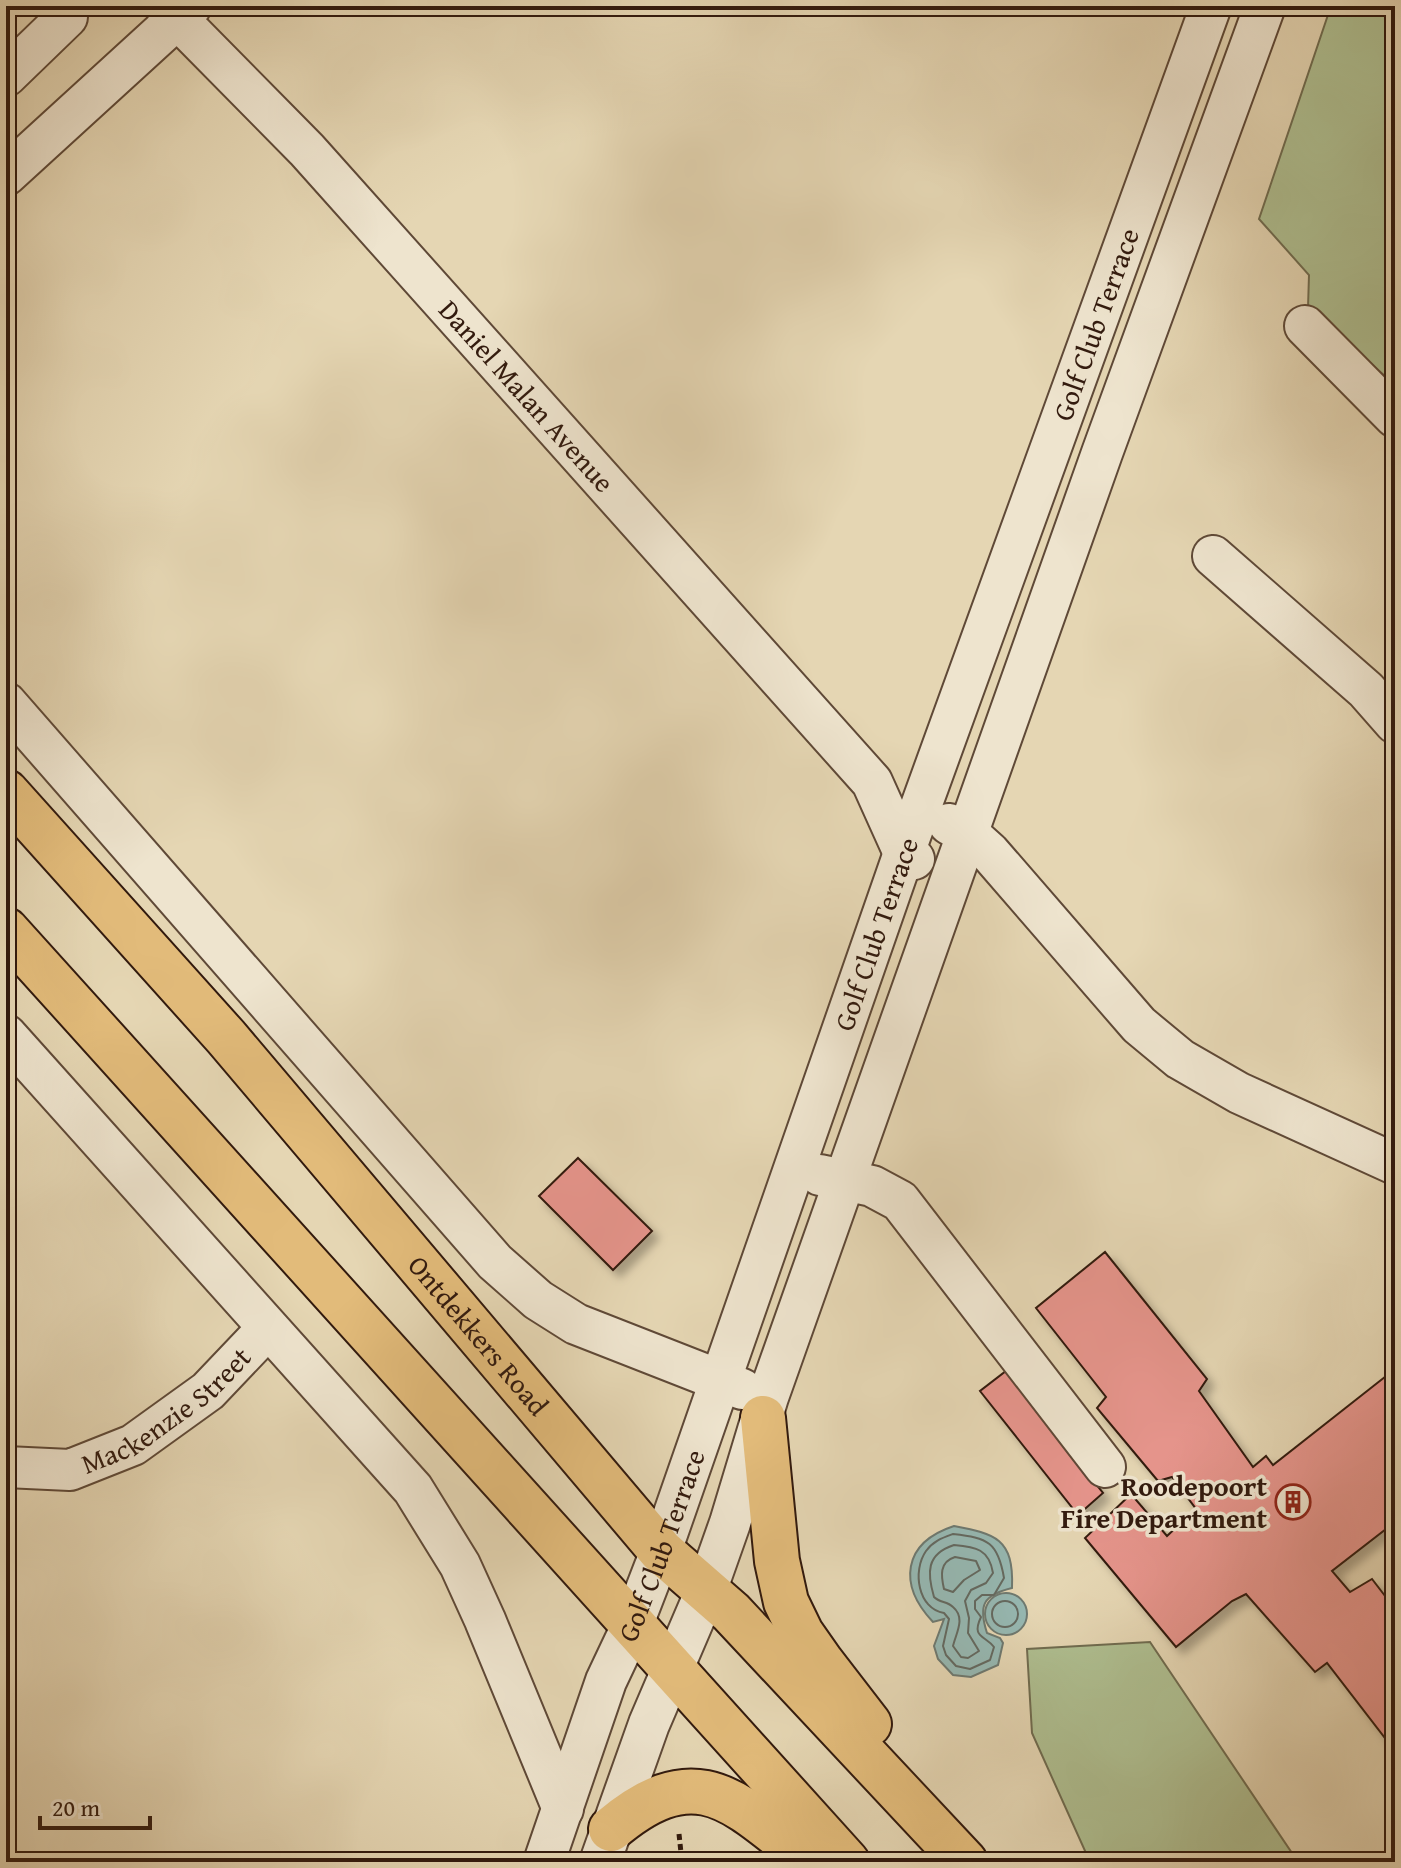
<svg xmlns="http://www.w3.org/2000/svg" width="1401" height="1868" font-family="'Gentium Book Plus',serif">
<style>
.green{fill:#afbf91;stroke:#706c50;stroke-width:2}
.water{fill:#96b8b2;stroke:#6e7970;stroke-width:2}
.lines{fill:none;stroke-linecap:round;stroke-linejoin:round}
.shore{stroke:#646960;stroke-width:2}
.building{fill:#e5948b;stroke:#321a0e;stroke-width:2;filter:url(#shadow)}
.minor-casing{stroke:#5f4937;stroke-width:44}
.major-casing{stroke:#321a0e;stroke-width:48}
.path{stroke:#321a0e;stroke-width:5;stroke-dasharray:6 4;stroke-linecap:butt}
.minor{stroke:#eee4ce;stroke-width:40}
.major{stroke:#e2bb7a;stroke-width:44}
.labels{text-anchor:middle;stroke-width:7;stroke-linejoin:round;paint-order:stroke}
.street-label{font-size:28px;fill:#321a0e;stroke:#eee4ce}
.poi-label{font-size:28px;font-weight:bold;fill:#321a0e;stroke:#eee4ce;text-anchor:end}
</style>
<defs>
<filter id="shadow"><feDropShadow dx="7" dy="7" stdDeviation="4" flood-color="#0004"/></filter>
</defs>
<rect width="100%" height="100%" fill="#e5d6b3"/>
<filter id="stains"><feTurbulence type="fractalNoise" baseFrequency=".0025" numOctaves="4"/><feColorMatrix values="0 0 0 0 .2 0 0 0 0 .09 0 0 0 0 .02 0 0 0 .5 -.17"/></filter>
<radialGradient id="worn" r=".72"><stop offset=".6" stop-color="#630" stop-opacity="0"/><stop offset="1" stop-color="#630" stop-opacity=".3"/></radialGradient>
<!-- green -->
<g class="green">
<path d="M1331 6H1395V385L1308 308 1309 275 1259 219Z"/>
<path d="M1150 1642 1298 1862H1090L1032 1733 1027 1649Z"/>
</g>
<!-- water -->
<g class="water">
<path d="M954 1526C995 1534 1014 1538 1012 1588 983 1595 978 1605 987 1633L1000 1638 1003 1643 998 1665 971 1677 953 1675 938 1659 934 1646 944 1619 933 1622C898 1585 902 1543 954 1526Z"/>
<circle cx="1006" cy="1614" r="21"/>
</g>
<g class="lines">
<!-- shore -->
<g class="shore">
<path d="M953 1534C988 1538 998 1542 1004 1578L994 1595H982L975 1601V1609L981 1617C971 1638 985 1635 994 1647L990 1660 970 1669 956 1666 946 1655 943 1646 949 1619 944 1613C918 1609 912 1571 926 1551 933 1541 942 1538 953 1534Z"/>
<path d="M954 1545C976 1547 989 1549 993 1573L986 1583 971 1590 965 1601 969 1618 968 1633 979 1651 968 1658 961 1657 953 1646C956 1633 966 1618 953 1607 947 1601 940 1603 934 1597 927 1573 926 1554 954 1545Z"/>
<path d="M955 1557 976 1561 980 1570 964 1580 953 1592 944 1589C941 1576 939 1562 955 1557Z"/>
<circle cx="1005" cy="1614" r="13"/>
</g>
</g>
<!-- building -->
<g class="building">
<path d="M578 1158 652 1231 613 1270 539 1196Z"/>
<path d="M1105 1252 1207 1379 1199 1391 1253 1467 1266 1456 1273 1465 1395 1369V1522L1332 1571 1350 1592 1372 1579 1395 1609V1751L1327 1663 1315 1672 1246 1594 1232 1601 1176 1647 1085 1538 1131 1494 1167 1536 1196 1509 1172 1477 1158 1481 1097 1408 1106 1397 1036 1308Z"/>
<path d="M1006 1371 1103 1493 1078 1515 980 1391Z"/>
</g>
<g class="lines">
<defs>
<g id="minor">
<path id="s1" d="M165 6 307 150 872 782 904 853 914 859"/>
<path d="M6 76 67 17"/>
<path d="M6 175 191 6"/>
<path d="M1305 326 1395 417"/>
<path d="M1213 556 1366 690 1395 723"/>
<path d="M6 703 495 1262 538 1300 576 1324 742 1389"/>
<path d="M949 824 969 834 989 852 1139 1025 1180 1059 1239 1093 1395 1164"/>
<path d="M6 1035 413 1489 460 1565 485 1620 563 1809"/>
<path d="M820 1175 872 1186 900 1201 1105 1467"/>
<path id="s2" d="M6 1467 70 1470 133 1445 208 1391 267 1329"/>
<path id="s3" d="M544 1862 606 1681 632 1626 661 1551 904 853 1211 6"/>
<path d="M600 1862 649 1724 706 1591 730 1523 768 1397 1102 453 1265 6"/>
</g>
<g id="major">
<path id="s4" d="M6 792 226 1037 661 1551 731 1612 965 1862"/>
<path d="M6 930 847 1862"/>
<path d="M763 1418 777 1561 786 1602 801 1633 822 1663 869 1724"/>
<path d="M611 1829C700 1754 737 1805 812 1862"/>
</g>
</defs>
<!-- minor casing -->
<use href="#minor" class="minor-casing"/>
<!-- major casing -->
<use href="#major" class="major-casing"/>
<!-- path -->
<path class="path" d="M679 1834 682 1862"/>
<!-- minor -->
<use href="#minor" class="minor"/>
<!-- major -->
<use href="#major" class="major"/>
</g>
<!-- icons -->
<defs>
<symbol id="building-ring" viewBox="-11 -11 22 22"><circle r="9.5" fill="#eee4ce" stroke="#8f2418" stroke-width="1.5"/><path d="M-4-6H4V6H1V3H-1V6H-4ZM-2.5-4.3h1.7v1.8h-1.7ZM.8-4.3h1.7v1.8H.8ZM-2.5-1h1.7V.8h-1.7ZM.8-1h1.7V.8H.8Z" fill="#8f2418"/></symbol>
</defs>
<g fill-rule="evenodd">
<use href="#building-ring" x="1273" y="1482" width="40" height="40"/>
</g>
<g class="labels">
<!-- street labels -->
<g class="street-label">
<text dy="10" stroke="none"><textPath href="#s3" startOffset="1634">Golf Club Terrace</textPath></text>
<text dy="10" stroke="none"><textPath href="#s1" startOffset="532">Daniel Malan Avenue</textPath></text>
<text dy="10" stroke="none"><textPath href="#s3" startOffset="986">Golf Club Terrace</textPath></text>
<text dy="10" stroke="none"><textPath href="#s4" startOffset="720">Ontdekkers Road</textPath></text>
<text dy="10" stroke="none"><textPath href="#s2" startOffset="178">Mackenzie Street</textPath></text>
<text dy="10" stroke="none"><textPath href="#s3" startOffset="338">Golf Club Terrace</textPath></text>
</g>
<!-- poi labels -->
<g class="poi-label">
<text x="1267" y="1496">Roodepoort<tspan x="1267" dy="32">Fire Department</tspan></text>
</g>
</g>
<!-- margin -->
<rect width="1401" height="1868" fill="none" stroke="#e5d6b3" stroke-width="32"/>
<rect x="8" y="8" width="1385" height="1852" fill="none" stroke="#321a0e" stroke-width="4"/>
<rect x="16" y="16" width="1369" height="1836" fill="none" stroke="#321a0e" stroke-width="2"/>
<!-- scale -->
<path d="M40 1816v12h110v-12" fill="none" stroke="#321a0e" stroke-width="4"/>
<text x="52" y="1816" font-size="24" fill="#321a0e" stroke="#eee4ce" stroke-width="6" paint-order="stroke">20 m</text>
<rect width="100%" height="100%" filter="url(#stains)"/>
<rect width="100%" height="100%" fill="url(#worn)"/>
</svg>
